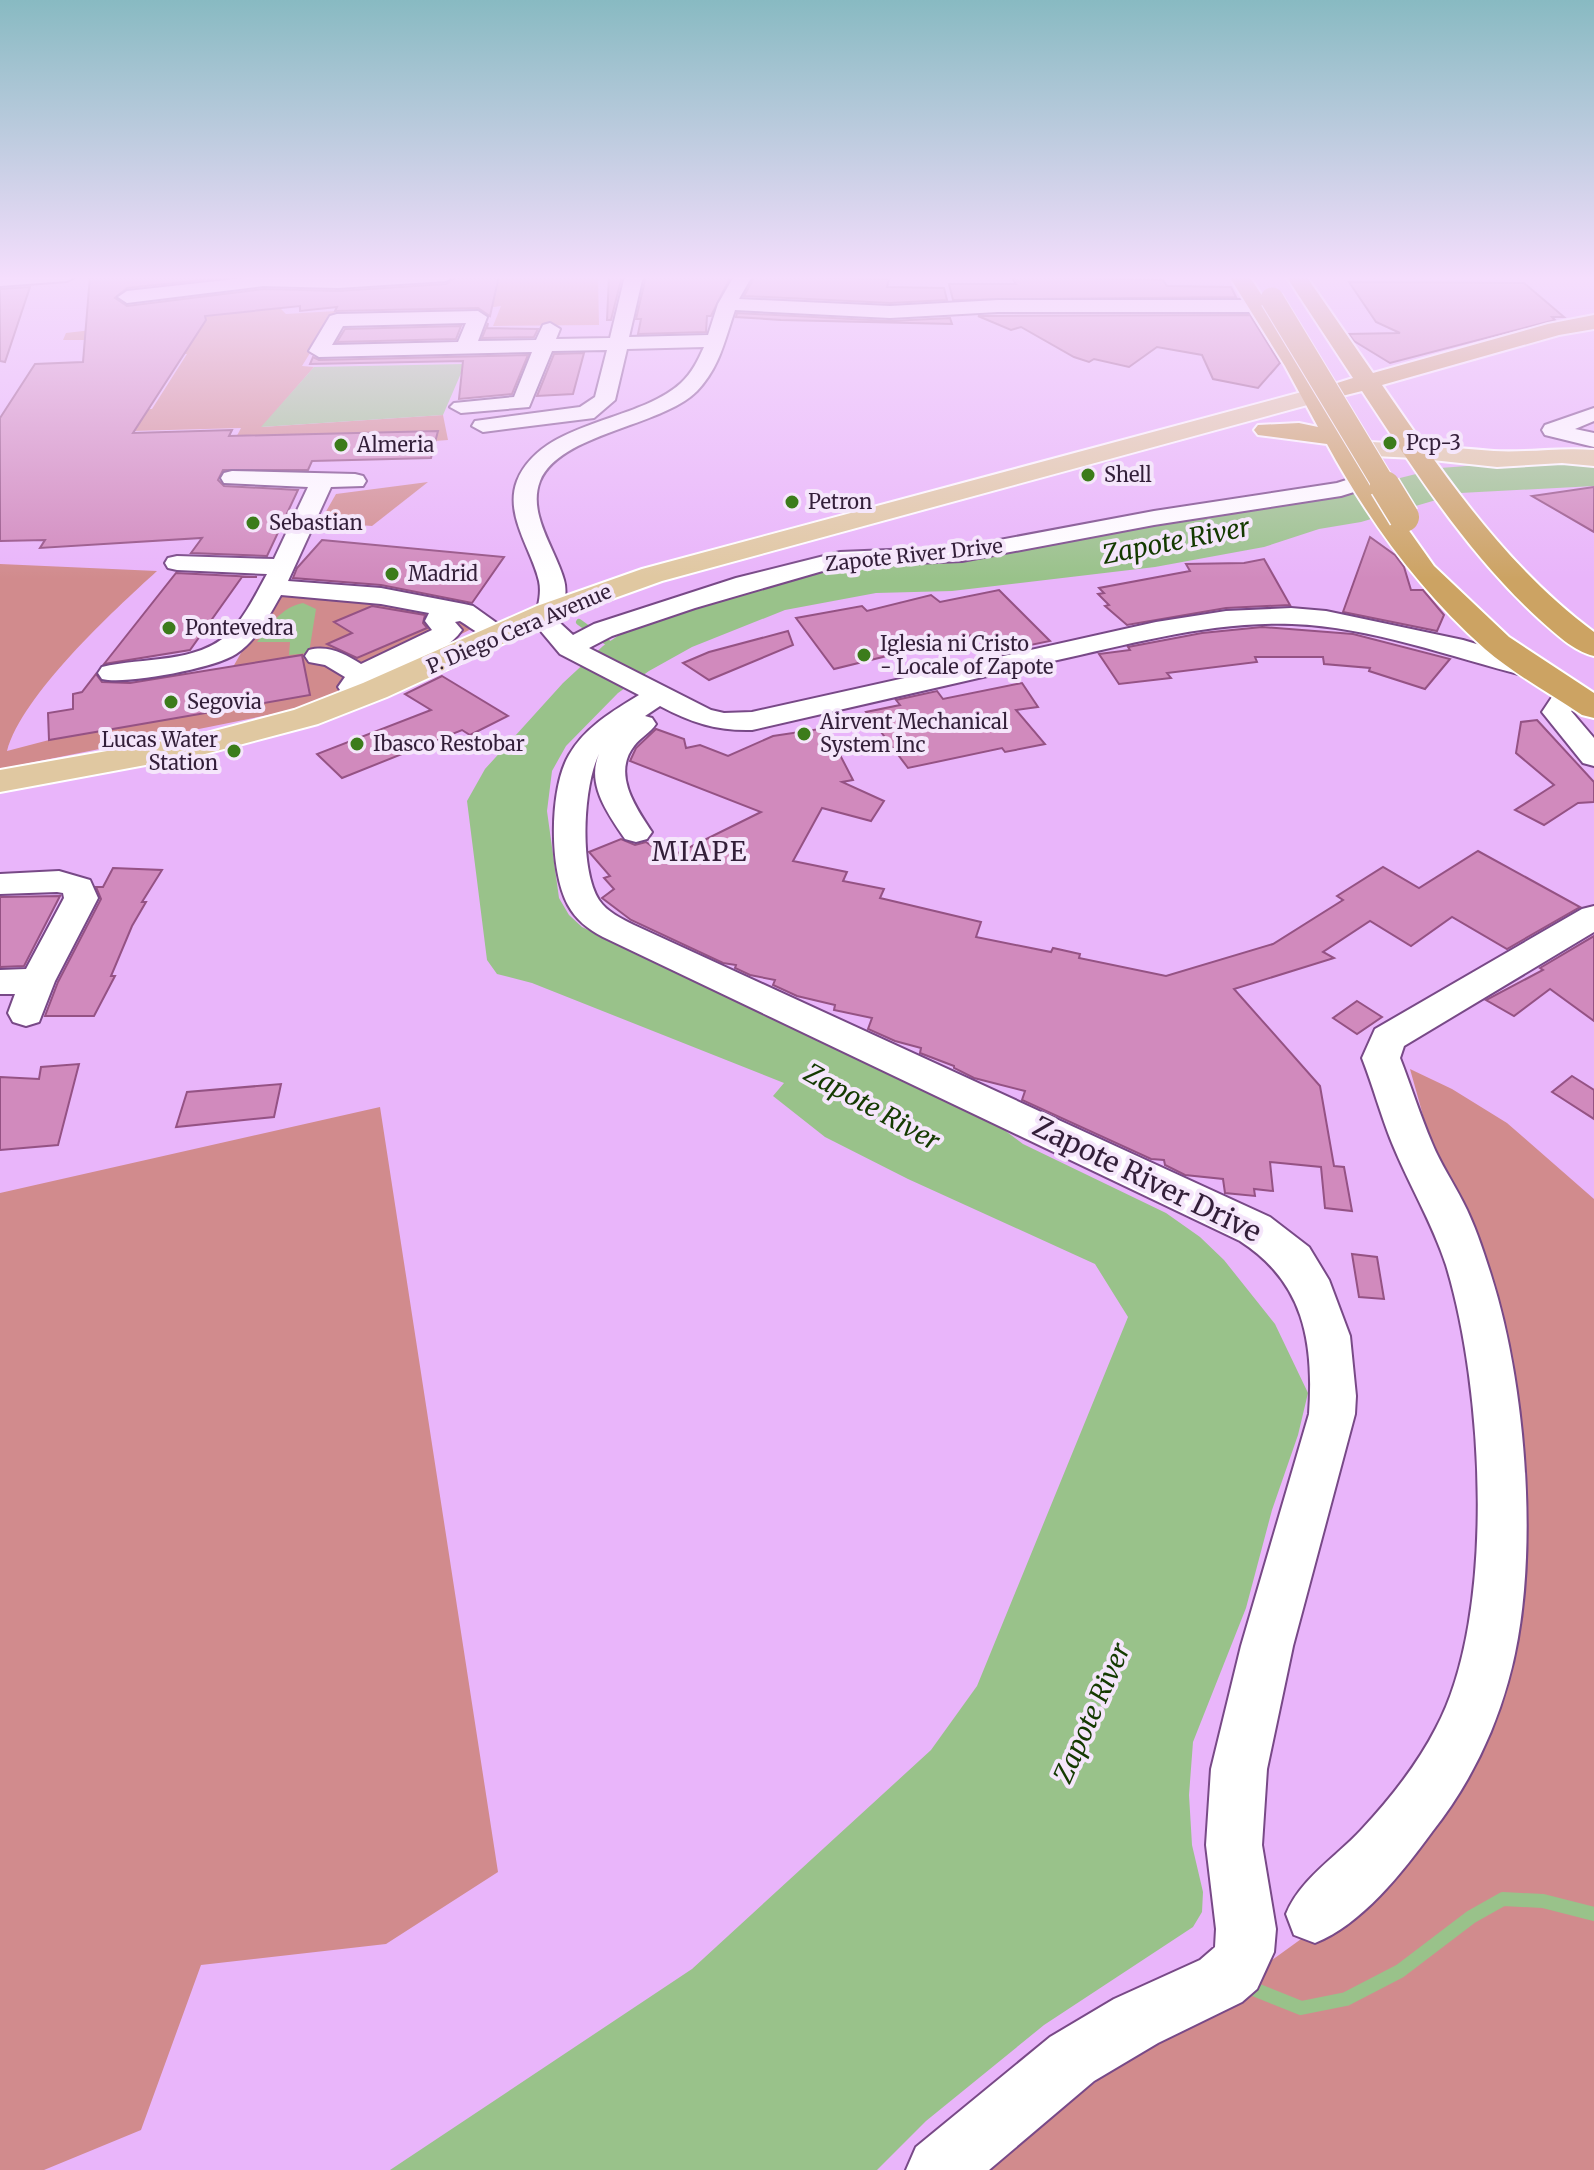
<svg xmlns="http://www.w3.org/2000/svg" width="1594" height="2170" font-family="Merriweather,serif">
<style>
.green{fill:#d18b8d}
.water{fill:#99c28a}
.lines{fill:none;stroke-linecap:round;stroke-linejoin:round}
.stream-far1{stroke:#99c28a;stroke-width:6}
.stream{stroke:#99c28a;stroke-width:14}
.building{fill:#d18abd;stroke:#955284;stroke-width:2}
.minor-casing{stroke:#784987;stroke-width:4}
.major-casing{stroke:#fff;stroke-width:4}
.highway-casing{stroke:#fff;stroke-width:4}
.minor{fill:#fff;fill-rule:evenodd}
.major{fill:#e0c8a1;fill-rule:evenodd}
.highway{fill:#cca363;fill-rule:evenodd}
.highway-bridge-far1-casing{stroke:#fff;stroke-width:25;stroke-linecap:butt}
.highway-bridge-casing{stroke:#fff;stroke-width:33;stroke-linecap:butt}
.highway-bridge-far1{stroke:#cca363;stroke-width:23}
.highway-bridge{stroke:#cca363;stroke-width:30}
.poi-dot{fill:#3c7c1b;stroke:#f5e6fb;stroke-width:3}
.labels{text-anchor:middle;stroke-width:8;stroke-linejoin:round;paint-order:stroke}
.far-poi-label{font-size:20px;fill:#331f39;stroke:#f5e6fb;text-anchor:start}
.far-street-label{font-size:20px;fill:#331f39;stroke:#f5e6fb}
.water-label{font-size:26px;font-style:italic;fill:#143a00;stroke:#f5e6fb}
.neighbourhood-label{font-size:26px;letter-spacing:2px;fill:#331f39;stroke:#f5e6fb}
.near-street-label{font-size:28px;fill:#331f39;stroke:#f5e6fb}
</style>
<rect width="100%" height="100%" fill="#e9b5fa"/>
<!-- green -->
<g class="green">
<path d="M484 276H598L599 325 493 326 501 306 479 309Z"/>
<path d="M280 308 286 314 336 311 302 366 314 367 262 427 443 415 448 440 435 441 437 431 253 436 229 451 241 428 97 432 112 410 152 409 187 354 93 357 100 340H63L66 333Z"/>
<path d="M428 482 372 526 320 522 336 494Z"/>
<path d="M0 564 157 571C113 611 22 695 7 751L49 740 310 695 233 667 275 593 471 615 481 624 369 681 288 711 0 769Z"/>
<path d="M1410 1069 1452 1089 1507 1123 1594 1199V2170H991L1030 2131 1163 2032 1257 1971 1326 1921 1515 1619 1433 1151Z"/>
<path d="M380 1107 498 1872 386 1944 201 1965 141 2130 44 2170H0V1193Z"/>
</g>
<!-- water -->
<g class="water">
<path d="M465 364 443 415 261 427 314 367Z"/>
<path d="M1546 460 1594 463V486L1460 493 1361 522 1319 529 1264 547 1155 567 952 591 876 593 785 610 692 647 649 671 618 693 566 746 552 771 547 811 559 898 569 915 582 927 992 1121 1023 1144 1166 1213 1200 1237 1224 1260 1275 1324 1308 1393 1298 1435 1272 1510 1246 1608 1193 1742 1189 1795 1192 1845 1203 1892 1202 1912 1193 1927 1044 2025 926 2121 877 2170H390L692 1969 931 1750 977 1686 1128 1317 1095 1264 908 1179 825 1137 773 1096 784 1083 532 983 497 974 487 960 467 801 485 769 563 683 603 646 625 631 653 617 844 564 1038 545 1328 496 1440 468Z"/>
<path d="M303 603 316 609 309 653 289 655 290 642H257C270 626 281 607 303 603Z"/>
</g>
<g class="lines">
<!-- stream-far1 -->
<path class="stream-far1" d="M579 622 615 648"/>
<!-- stream -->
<path class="stream" d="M1246 1986 1301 2008 1346 1999 1400 1971 1471 1917 1503 1899 1543 1901 1594 1914"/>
</g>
<!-- building -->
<g class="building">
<path d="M90 276H239L127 288 115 298 127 306 263 289 338 291 446 284 458 276H499L490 316 478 308 335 311 337 307 300 311V306L205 316 206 320 133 433 232 430 229 436 438 431 431 458 312 461 308 470H223L218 480 224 486 298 490 267 556 191 553 202 538 40 548 45 540 0 541V418L35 364 83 362Z"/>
<path d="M609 276H622L611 320H607Z"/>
<path d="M646 276H731L711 316H707L706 332 638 334 641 319H636Z"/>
<path d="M755 276 889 279 887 287 944 288 947 300 890 303 744 296Z"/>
<path d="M1011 276 1163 280 1167 286 1231 287 1236 297 953 300 949 284H1016Z"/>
<path d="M1349 282 1524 283 1564 317H1552L1555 320 1390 363 1354 341 1349 334 1400 333 1376 322Z"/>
<path d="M30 287 5 362 0 361V289Z"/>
<path d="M737 313 890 321 950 318 952 324 781 320 736 317Z"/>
<path d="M1250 315 1280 363 1258 388 1213 379 1202 355 1157 347 1129 367 1094 359 1089 362 1074 357 1021 327 1011 330 978 316Z"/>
<path d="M488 323 487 328 538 329 534 337 482 338Z"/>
<path d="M461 326 456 339 337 342 345 329Z"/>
<path d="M584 353 573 394 537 396 554 354Z"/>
<path d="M528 355 512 394 459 399 463 361 310 364 313 357 319 360Z"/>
<path d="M1594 487V532L1532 496Z"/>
<path d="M1370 537 1395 555 1404 567 1411 590H1423L1444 615 1437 631 1343 612Z"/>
<path d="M322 540 504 557 472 603 381 585 293 578 297 568Z"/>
<path d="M1264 559 1290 605 1226 608 1127 625 1105 606 1109 605 1098 594 1104 593 1099 588 1190 571 1186 564 1244 563Z"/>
<path d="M176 573 257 577H242L190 650 104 664Z"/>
<path d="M999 590 1050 641 1002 651 984 632 834 669 796 618 862 606 867 611 931 595 940 602Z"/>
<path d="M372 606 425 615 423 623 427 628 357 658 327 644 352 633 334 622Z"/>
<path d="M1262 627 1353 634 1450 659 1425 689 1369 671 1370 668 1324 664 1323 657H1255L1257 662 1167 673 1171 678 1119 684 1099 654 1130 650 1128 647 1202 633Z"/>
<path d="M788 631 793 645 709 680 683 663 709 652Z"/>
<path d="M302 655 310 695 49 740 48 713 73 709V694L82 692 96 674 102 682 130 683Z"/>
<path d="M442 676 508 716 470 735 462 730 342 778 317 754 431 710 405 694Z"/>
<path d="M1022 683 1038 707 1016 710 1045 744 1005 752 1002 748 908 768 866 712 900 705 896 700 937 691 943 699Z"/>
<path d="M1537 720 1594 782V802L1578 803 1544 825 1515 810 1554 785 1516 753 1521 722Z"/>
<path d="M826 728 853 780 842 782 884 801 871 821 822 808 793 861 847 872 843 881 884 889 880 898 981 922 976 937 1051 952 1053 948 1080 954 1079 958 1166 976 1273 944 1343 900 1337 896 1383 867 1419 888 1478 851 1580 907 1507 949 1452 917 1411 946 1370 921 1323 952 1334 958 1234 989 1320 1086 1334 1166 1344 1167 1352 1211 1325 1208 1321 1167 1270 1162 1273 1191 1254 1189 1255 1196 1225 1193 1223 1179 1185 1175 1165 1165 1164 1160 1151 1159 1022 1100 1025 1091 974 1078 954 1068V1066L920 1053 921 1048 895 1041 868 1029 872 1018 834 1010 835 1005 797 996 773 985 775 980 750 975 735 968 736 965 723 963 631 920 602 898 614 889 604 878 610 876 589 852 621 839 635 845 646 842 668 858 761 812 630 761 636 748 656 729 684 739 686 748 700 745 728 756 773 736Z"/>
<path d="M113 868 162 870 142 902H146L132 926 111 976H115L94 1016H45L58 982 101 899 96 887H103Z"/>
<path d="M60 896 24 966 0 967V897Z"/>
<path d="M1594 936V1021L1550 989 1514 1016 1486 1000 1543 970 1540 968Z"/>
<path d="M1357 1001 1382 1017 1357 1034 1333 1018Z"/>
<path d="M79 1064 58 1145 0 1150V1077L39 1079 41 1067Z"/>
<path d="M1572 1076 1594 1090V1119L1552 1092Z"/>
<path d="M281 1084 274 1117 176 1127 187 1092Z"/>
<path d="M1352 1254 1377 1257 1384 1299 1359 1297Z"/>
</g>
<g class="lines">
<defs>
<g id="minor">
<path d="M0 276H76L67 281 0 286Z"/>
<path d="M263 276H455L446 281 338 288 263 286 127 303 118 297 127 291Z"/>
<path d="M625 276H643L629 337 708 335 718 304 734 276H752L739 299 890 306 998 300H1258L1267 306 1258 312H998L890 318 735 310C725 339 720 367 697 391 661 427 560 433 540 481 527 514 556 550 564 580 568 594 563 609 560 623L573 635 594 624 736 578 840 552 962 547 1154 511 1337 483 1362 475 1370 477 1373 482 1370 487 1341 496 1154 525 962 561 840 566 695 608 612 636 589 648 711 710 724 713 752 712 1156 622 1226 611 1291 608 1326 611 1463 640 1544 664 1548 670 1544 676 1534 678C1455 659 1375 627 1292 624 1211 621 1131 644 1053 661 953 684 852 707 752 730 717 731 692 723 660 706L645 716 652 718 656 724C650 733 641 737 634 746 612 774 636 808 652 832L647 839 636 842 625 839C608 814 586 784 599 754 583 786 579 869 599 900 607 912 622 919 634 925L1270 1217 1309 1247 1329 1280 1350 1336 1356 1396 1355 1414 1293 1646 1267 1769 1262 1845 1276 1929 1274 1952 1257 1989 1242 2002 1158 2043 1094 2081 989 2170H906L916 2147 1050 2037 1114 1999 1200 1960 1215 1947 1216 1929 1206 1845 1211 1769 1241 1646 1309 1414C1314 1342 1304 1282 1240 1241L603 937C588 929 576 920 568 905 549 870 549 789 569 755 585 727 613 711 639 695L560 654 534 623C537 609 542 595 539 581 532 550 504 515 517 481 542 420 637 423 681 383 692 373 698 360 704 347L627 349 615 400 594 418 483 432 472 426 475 421 580 407 595 397 607 350 552 351 529 407 461 413 450 407 454 403 514 397 532 352 319 357 309 351 330 316 337 314 478 311 487 317 478 341 536 340 543 325 550 323 560 329 556 339 610 338ZM466 323 458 342 332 345 343 326Z"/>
<path d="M1594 408V421L1575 429 1594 433V447L1545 435 1542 430 1545 425Z"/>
<path d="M232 471 355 474 363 476 366 481 363 486 331 487 288 581 381 588 464 604 473 606 512 634 508 640C490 644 476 631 460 621L455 622 462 630C440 663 385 660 362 693L352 695 342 693 338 687 345 677 325 665 309 662 305 656 309 650C329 645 345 654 361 664L432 630 425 621 429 613 381 604 281 595C269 616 256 641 236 654 215 668 126 685 102 679L98 673 102 667C142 657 198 664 229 633 245 617 256 594 267 574L177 570 168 568 165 563 168 558 177 556 274 559 308 487 224 483 221 478 224 473Z"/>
<path d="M1573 688 1583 690 1587 696 1571 711 1594 738V766L1583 763 1542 712 1552 697Z"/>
<path d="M59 871 90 880 98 898 55 981 39 1022 26 1026 13 1022 8 1013 15 994H0V970L26 969 64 898 63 893 57 892 0 894V874Z"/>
<path d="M1594 906V932L1404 1046 1400 1058C1411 1086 1420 1115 1432 1143 1440 1163 1453 1182 1463 1202 1475 1225 1483 1250 1491 1275 1527 1387 1541 1568 1508 1682 1493 1736 1467 1788 1432 1832 1402 1873 1362 1924 1315 1943L1294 1935 1286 1914C1300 1879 1336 1857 1361 1830 1390 1799 1417 1765 1436 1728 1497 1614 1483 1386 1446 1265 1432 1222 1409 1185 1392 1143 1381 1116 1373 1086 1362 1058L1375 1029 1582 909Z"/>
</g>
<g id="major">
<path d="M1313 389 1322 391 1325 396 1322 401 662 581 559 618 387 697 318 724 205 754 0 792V770L203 734 294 710 363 683 537 606 642 569Z"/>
<path d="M1343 441C1394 442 1443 447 1494 451 1527 453 1560 447 1594 450V466L1562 463 1497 467 1414 458 1334 454 1330 449 1334 444Z"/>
</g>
<g id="highway">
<path d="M1229 276H1249L1309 366 1376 484 1434 566 1509 637 1594 693V718L1582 715C1551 694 1514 674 1485 649 1419 590 1369 521 1327 444L1258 435 1254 430 1258 425 1299 423 1318 427 1285 366Z"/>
<path d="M1286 276H1306L1373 373 1548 324 1594 315V329L1559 335 1382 385C1444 475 1505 566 1594 632V656C1573 651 1555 633 1539 619 1467 553 1415 471 1362 391L1342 396 1334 394 1330 389 1334 384 1353 378Z"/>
</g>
</defs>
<!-- minor casing -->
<use href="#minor" class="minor-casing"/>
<!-- major casing -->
<use href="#major" class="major-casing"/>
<!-- highway casing -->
<use href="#highway" class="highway-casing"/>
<!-- minor -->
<use href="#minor" class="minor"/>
<!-- major -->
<use href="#major" class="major"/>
<!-- highway -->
<use href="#highway" class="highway"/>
<defs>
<path id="highway-bridge-far1" d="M1272 299 1386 488"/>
<path id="highway-bridge" d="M1385 486 1404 517"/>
</defs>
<!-- highway-bridge-far1 casing -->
<use href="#highway-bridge-far1" class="highway-bridge-far1-casing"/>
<!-- highway-bridge casing -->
<use href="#highway-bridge" class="highway-bridge-casing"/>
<!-- highway-bridge-far1 -->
<use href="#highway-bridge-far1" class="highway-bridge-far1"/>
<!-- highway-bridge -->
<use href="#highway-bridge" class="highway-bridge"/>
</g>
<!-- sky -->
<linearGradient id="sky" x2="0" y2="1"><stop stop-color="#88bac2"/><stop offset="0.48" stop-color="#f5defd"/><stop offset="1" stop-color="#f5defd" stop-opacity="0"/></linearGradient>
<rect width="1594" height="579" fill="url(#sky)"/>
<!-- markers -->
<g class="poi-dot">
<circle cx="1390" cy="443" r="8"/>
<circle cx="341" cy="445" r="8"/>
<circle cx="1088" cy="475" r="8"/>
<circle cx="792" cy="502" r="8"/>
<circle cx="253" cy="523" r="8"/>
<circle cx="392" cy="574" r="8"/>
<circle cx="169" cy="628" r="8"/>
<circle cx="864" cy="655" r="8"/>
<circle cx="171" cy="702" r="8"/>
<circle cx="804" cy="734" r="8"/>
<circle cx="357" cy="744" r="8"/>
<circle cx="234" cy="751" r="8"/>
</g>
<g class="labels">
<!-- far-poi labels -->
<g class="far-poi-label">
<text x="1406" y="450">Pcp-3</text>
<text x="357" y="452">Almeria</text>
<text x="1104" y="482">Shell</text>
<text x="808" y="509">Petron</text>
<text x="269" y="530">Sebastian</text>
<text x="408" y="581">Madrid</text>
<text x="185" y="635">Pontevedra</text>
<text x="880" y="651">Iglesia ni Cristo<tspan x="880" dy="23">- Locale of Zapote</tspan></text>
<text x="187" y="709">Segovia</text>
<text x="820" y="729">Airvent Mechanical<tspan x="820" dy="23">System Inc</tspan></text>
<text x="218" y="747" text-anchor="end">Lucas Water<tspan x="218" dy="23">Station</tspan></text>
<text x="373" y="751">Ibasco Restobar</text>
</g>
<!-- far-street labels -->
<g class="far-street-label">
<text transform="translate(914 555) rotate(-6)" y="7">Zapote River Drive</text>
<text transform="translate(519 629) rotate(-23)" y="7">P. Diego Cera Avenue</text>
</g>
<!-- water labels -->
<g class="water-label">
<text transform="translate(1176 541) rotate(-11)" y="9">Zapote River</text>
<text transform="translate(872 1107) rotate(29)" y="9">Zapote River</text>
<text transform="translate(1092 1713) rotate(-66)" y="9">Zapote River</text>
</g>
<!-- neighbourhood labels -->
<g class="neighbourhood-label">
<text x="700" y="861">MIAPE</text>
</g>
<!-- near-street labels -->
<g class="near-street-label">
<text transform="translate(1147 1179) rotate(26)" y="10">Zapote River Drive</text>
</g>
</g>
</svg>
